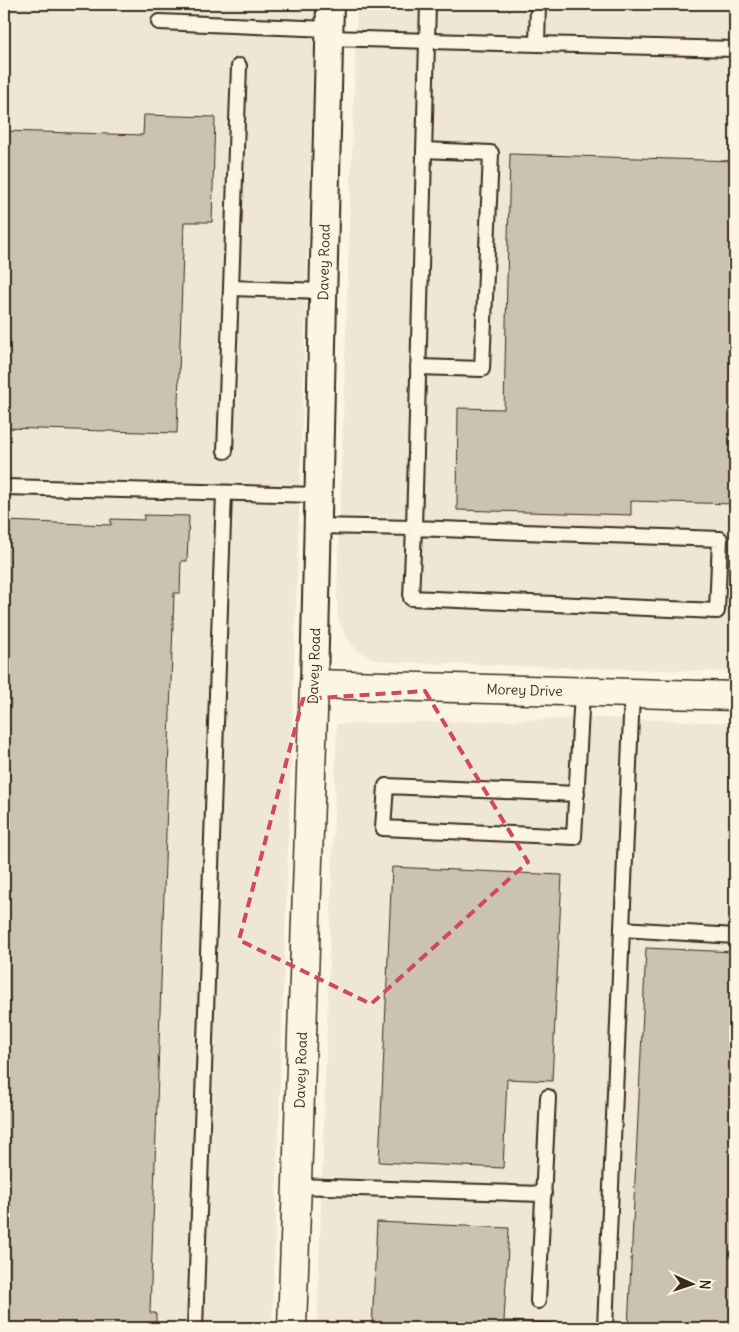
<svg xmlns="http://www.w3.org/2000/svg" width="739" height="1332" font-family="Delius,sans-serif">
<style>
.built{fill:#eee6d6}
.building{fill:#ccc2b3;stroke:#3b2a1e}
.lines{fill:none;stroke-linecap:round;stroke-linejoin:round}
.service-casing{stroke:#3b2a1e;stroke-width:18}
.minor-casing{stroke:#3b2a1e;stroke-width:30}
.tertiary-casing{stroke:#3b2a1e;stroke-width:31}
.service{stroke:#fcf5e5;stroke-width:14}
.minor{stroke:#fcf5e5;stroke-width:26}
.tertiary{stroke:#fcf5e5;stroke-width:28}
.marked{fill:none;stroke:#d1495b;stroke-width:4;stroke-dasharray:10 6;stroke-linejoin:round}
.labels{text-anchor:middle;stroke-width:4;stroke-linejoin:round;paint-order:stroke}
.street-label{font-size:14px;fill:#3b2a1e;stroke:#fcf5e5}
</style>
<rect width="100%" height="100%" fill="#fcf5e5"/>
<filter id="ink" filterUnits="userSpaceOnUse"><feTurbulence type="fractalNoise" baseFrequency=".02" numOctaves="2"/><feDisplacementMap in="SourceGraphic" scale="10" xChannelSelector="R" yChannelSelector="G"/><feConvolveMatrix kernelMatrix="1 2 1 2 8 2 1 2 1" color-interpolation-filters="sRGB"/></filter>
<g filter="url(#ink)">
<!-- built -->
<g class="built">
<path d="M4 4H316L272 1328H4Z"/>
<path d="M357 4H735V672L394 662 376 660 358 651 345 636 338 618 337 595Z"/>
<path d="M600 718 735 723V1328H317L337 724Z"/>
</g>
<!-- building -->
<g class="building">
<path d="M144 115 215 117 212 222H184L177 433 4 428V131L143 135Z"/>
<path d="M510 154 735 161V504L631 501V515L457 510 458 408 504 409Z"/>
<path d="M144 515 189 516 187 561H181L180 593H174L150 1313H156V1328H4V521L111 525V519L144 520Z"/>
<path d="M392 867 562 875 552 1081 507 1079 503 1168 379 1162Z"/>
<path d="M646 948 735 952V1328H628Z"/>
<path d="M377 1222 509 1228 504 1321 552 1323 551 1328H372Z"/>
</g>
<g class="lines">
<defs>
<g id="service">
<path d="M159 22 330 29"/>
<path d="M329 38 537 44 538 4"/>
<path d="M537 44 735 49"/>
<path d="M239 66 231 288 323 291"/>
<path d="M418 367 482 369 491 153 424 150"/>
<path d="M225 451 231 288"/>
<path d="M4 487 318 495"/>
<path d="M318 526 414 528 411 598 717 611 720 539 414 528 428 4"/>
<path d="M577 794 386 786 383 828 574 837 582 692"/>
<path d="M622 929 735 936"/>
<path d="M296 1186 544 1194"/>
<path d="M538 1301 548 1097"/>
<path d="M195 1328 224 493"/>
<path d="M605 1328 632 694"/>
</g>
<g id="minor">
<path id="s1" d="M314 684 330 4"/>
</g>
<g id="tertiary">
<path id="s2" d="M292 1328 314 684 735 696"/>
</g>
</defs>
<!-- service casing -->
<use href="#service" class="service-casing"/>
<!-- minor casing -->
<use href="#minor" class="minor-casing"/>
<!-- tertiary casing -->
<use href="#tertiary" class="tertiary-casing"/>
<!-- service -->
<use href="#service" class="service"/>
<!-- minor -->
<use href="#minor" class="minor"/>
<!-- tertiary -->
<use href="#tertiary" class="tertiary"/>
</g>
</g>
<!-- marked area -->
<path class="marked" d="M425 691 528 862 371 1004 239 940 303 699Z"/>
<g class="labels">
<!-- street labels -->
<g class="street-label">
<text dy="5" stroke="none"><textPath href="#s1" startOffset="422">Davey Road</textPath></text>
<text transform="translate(314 666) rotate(-88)" y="5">Davey Road</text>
<text dy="5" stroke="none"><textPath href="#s2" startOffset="855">Morey Drive</textPath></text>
<text dy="5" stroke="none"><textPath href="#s2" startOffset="258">Davey Road</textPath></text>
</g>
</g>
<!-- margin -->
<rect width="739" height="1332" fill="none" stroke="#fcf5e5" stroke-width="20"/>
<rect x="10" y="10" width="719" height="1312" fill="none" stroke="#3b2a1e" stroke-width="2" filter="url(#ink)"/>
<!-- north arrow -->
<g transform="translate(692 1284) rotate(93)" stroke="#fcf5e5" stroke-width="4" paint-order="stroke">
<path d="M0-4L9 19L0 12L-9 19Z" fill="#3b2a1e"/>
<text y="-8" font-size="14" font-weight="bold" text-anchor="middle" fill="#3b2a1e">N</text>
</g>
</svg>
